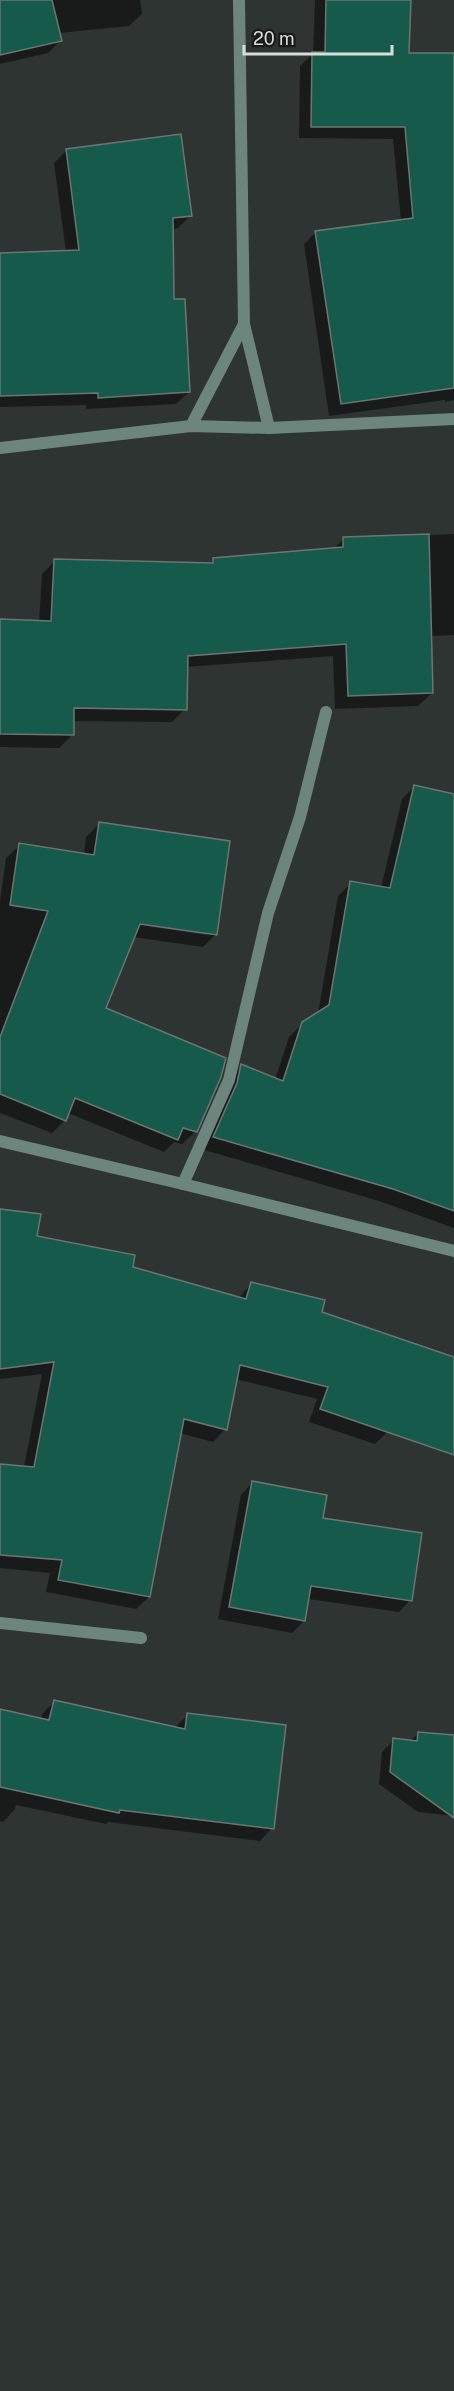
<svg xmlns="http://www.w3.org/2000/svg" width="454" height="2391" font-family="'Public Sans',sans-serif">
<style>
.shadow{fill:#0007;fill-rule:evenodd}
.building{fill:#165a4b;stroke:#6d7573;stroke-width:1.5}
.lines{fill:none;stroke-linecap:round;stroke-linejoin:round}
.minor{stroke:#6c867e;stroke-width:12}
</style>
<rect width="100%" height="100%" fill="#2d3431"/>
<!-- shadow -->
<g class="shadow">
<path d="M0 0H140L142 14 129 26 59 33 61 40 48 53 0 64Z"/>
<path d="M315 0H409L407 54 454 55V400L445 402V400L329 416 304 244 316 232 401 221 393 139 299 138 300 66 313 54Z"/>
<path d="M67 150 191 215 178 228 172 229 173 301 189 392 176 404 86 409V405L0 407V254L66 252 54 163Z"/>
<path d="M454 534V635L430 636 432 693 418 706 335 709 333 656 186 667 185 709 172 722 73 721 72 735 59 748 0 747V621L39 622 42 574 55 561 209 564 214 559 333 549 344 539Z"/>
<path d="M415 786 454 795V1228L379 1201 201 1149 229 1079 242 1066 275 1080 289 1037 303 1023 318 1014 338 896 351 883 381 888 402 799Z"/>
<path d="M99 824 216 934 203 947 133 937 104 1009 196 1131 182 1144 174 1142 164 1152 68 1113 65 1120 52 1133 0 1113V901L6 858 20 845 84 854 86 837ZM133 921 207 932V935L133 924Z"/>
<path d="M0 1211 35 1237 131 1268 238 1299 251 1284 320 1313 387 1432 375 1444 309 1422 317 1399 236 1379 225 1429 213 1442 180 1433 149 1597 136 1609 46 1592 50 1573 0 1568V1465L24 1467 42 1374 0 1379Z"/>
<path d="M252 1483 321 1519 410 1600 399 1612 308 1599 304 1621 292 1633 218 1619 241 1495Z"/>
<path d="M54 1702 174 1728 188 1715 272 1828 260 1841 108 1822 106 1824 16 1805 15 1809 3 1822 0 1821V1710L41 1720 42 1714Z"/>
<path d="M419 1733 454 1736V1816L418 1812 379 1784 382 1752 394 1740 410 1741Z"/>
</g>
<!-- building -->
<g class="building">
<path d="M0 0H52L62 41 0 55Z"/>
<path d="M326 0H411L409 53H454V388L341 404 315 231 413 218 405 127H311L312 52H325Z"/>
<path d="M181 134 192 216 173 218 174 299H185L190 392 98 398V393L0 396V253L79 250 66 149Z"/>
<path d="M429 534 433 693 348 696 346 644 188 656 187 710 74 708V735L0 734V619L51 621 54 559 213 563V558L343 547V537Z"/>
<path d="M414 785 454 794V1211L393 1189 213 1137 237 1083 241 1064 283 1081 302 1022 329 1005 350 881 390 888Z"/>
<path d="M99 822 230 841 217 935 140 924 106 1008 226 1058 221 1077 197 1132 183 1128 178 1140 75 1098 66 1121 0 1094V1037L48 911 10 905 19 843 94 855Z"/>
<path d="M0 1209 41 1214 37 1236 135 1255 133 1267 246 1299 251 1282 325 1300 322 1312 454 1357V1455L320 1409 328 1387 240 1365 227 1430 184 1419 150 1597 58 1580 62 1560 0 1555V1464L34 1467 54 1362 0 1369Z"/>
<path d="M252 1481 327 1495 323 1518 422 1533 412 1601 311 1586 305 1621 229 1607Z"/>
<path d="M54 1700 185 1729 187 1713 286 1725 274 1829 120 1810 119 1813 0 1787V1709L49 1720Z"/>
<path d="M418 1732 454 1735V1818L390 1772 393 1738 417 1741Z"/>
</g>
<g class="lines">
<!-- minor -->
<g class="minor">
<path d="M239 0 244 324 269 428"/>
<path d="M191 426 244 324"/>
<path d="M0 448 191 426 269 428 454 419"/>
<path d="M0 1141 183 1184 454 1251"/>
<path d="M183 1184 229 1080 268 913 300 817 326 712"/>
<path d="M0 1623 141 1638"/>
</g>
</g>
<!-- scale -->
<path d="M244 45v9h148v-9" fill="none" stroke="#d8dddb" stroke-width="3"/>
<text x="253" y="45" font-size="18" fill="#d8dddb" stroke="#171a19" stroke-width="4.5" paint-order="stroke">20 m</text>
</svg>
